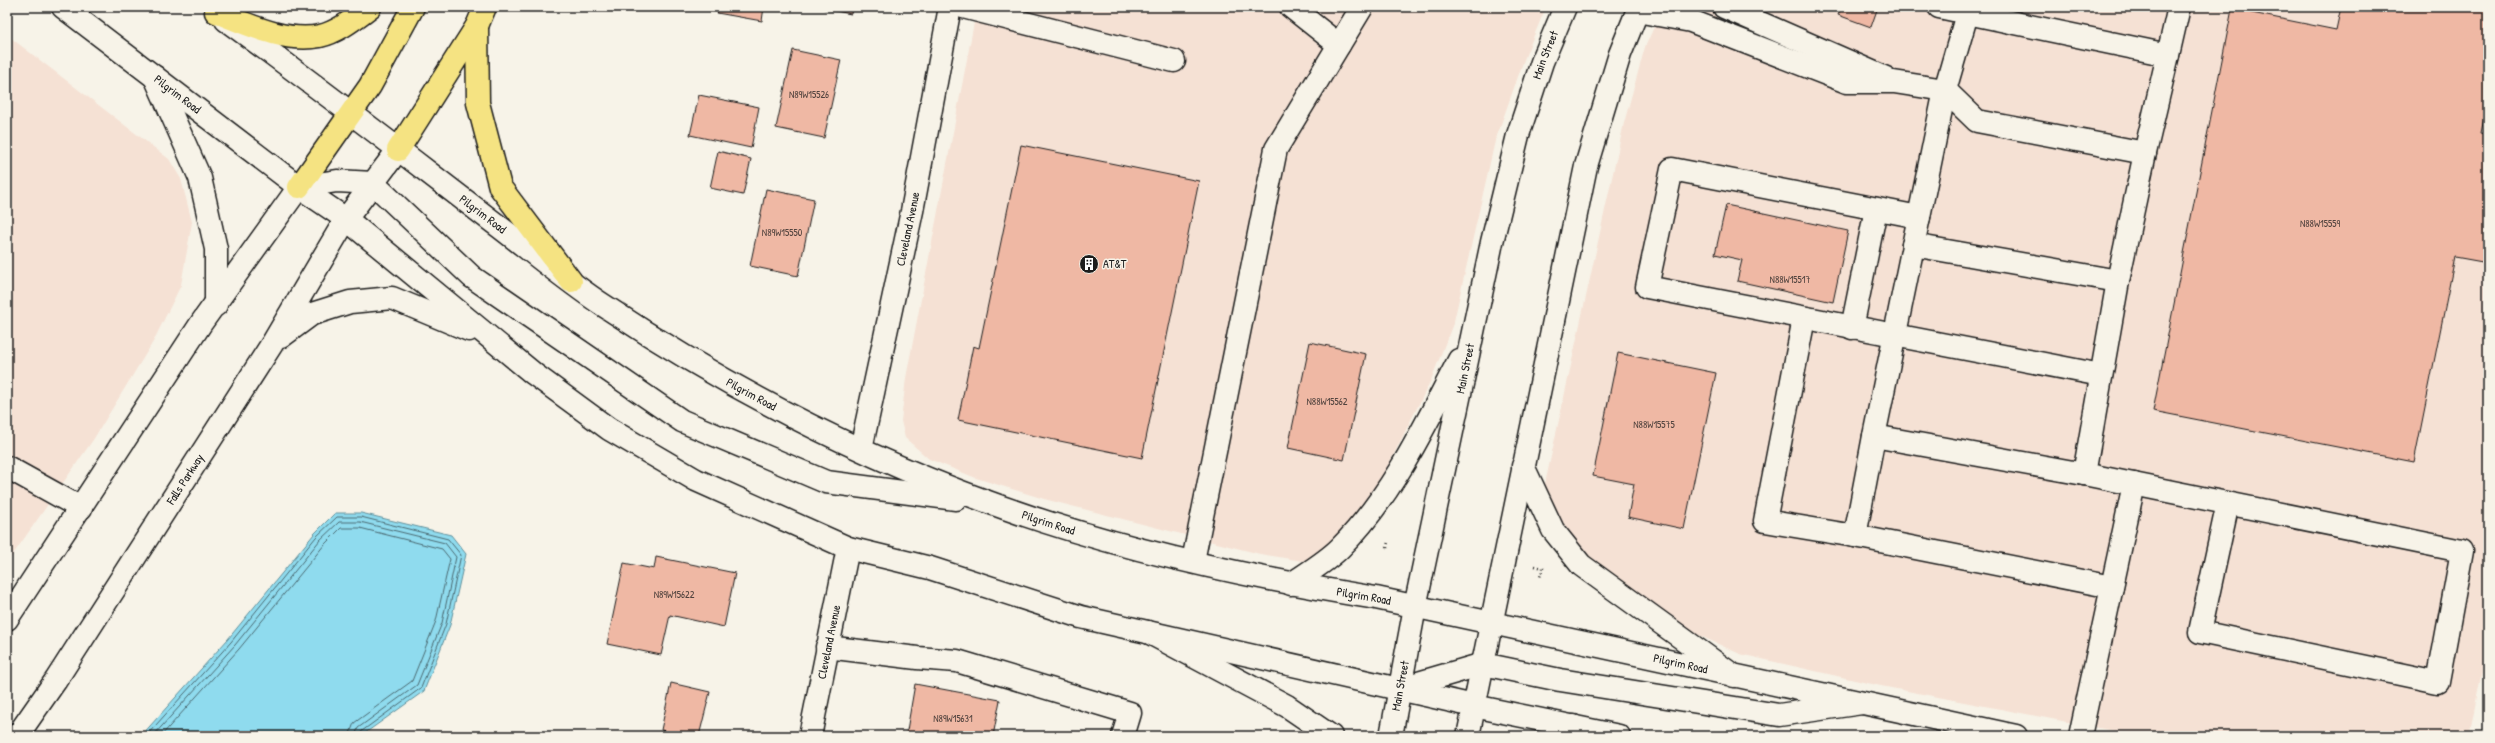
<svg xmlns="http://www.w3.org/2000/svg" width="2495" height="743" font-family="'Patrick Hand',sans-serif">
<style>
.built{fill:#f5e1d4}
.water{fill:#8fdbee;stroke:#618f9a}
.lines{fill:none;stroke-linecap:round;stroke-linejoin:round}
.shore{stroke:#4a6870;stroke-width:1}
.building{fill:#efb8a4;stroke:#1c1c1c}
.service-casing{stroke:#1c1c1c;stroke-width:25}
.minor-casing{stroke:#1c1c1c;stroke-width:25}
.tertiary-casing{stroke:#1c1c1c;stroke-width:25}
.secondary-casing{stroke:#1c1c1c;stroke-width:25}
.motorway-casing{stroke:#1c1c1c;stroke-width:25}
.path{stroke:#1c1c1c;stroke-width:2.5;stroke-dasharray:1 3;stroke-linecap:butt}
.service{stroke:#f7f3e8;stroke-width:22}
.minor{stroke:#f7f3e8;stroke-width:22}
.tertiary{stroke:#f7f3e8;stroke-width:22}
.secondary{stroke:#f7f3e8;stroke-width:22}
.motorway{stroke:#f5e382;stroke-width:22}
.labels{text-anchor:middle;stroke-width:3;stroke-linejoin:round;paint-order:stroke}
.number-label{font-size:10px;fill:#51433e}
.street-label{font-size:12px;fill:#1c1c1c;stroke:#f7f3e8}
.poi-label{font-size:12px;fill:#1c1c1c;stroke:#f7f3e8;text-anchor:start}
</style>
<rect width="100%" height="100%" fill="#f7f3e8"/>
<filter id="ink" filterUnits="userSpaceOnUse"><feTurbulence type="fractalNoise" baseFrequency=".025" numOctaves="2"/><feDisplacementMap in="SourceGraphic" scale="8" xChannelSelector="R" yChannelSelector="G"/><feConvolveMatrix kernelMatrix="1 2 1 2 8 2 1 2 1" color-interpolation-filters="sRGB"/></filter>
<g filter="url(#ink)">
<!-- built -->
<g class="built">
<path d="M977 7H1546L1525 57 1495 141 1454 321 1431 380 1352 538 1333 554 1302 561 1260 554 1044 499 976 478 929 459 905 438 901 421 906 378Z"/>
<path d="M1663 7H2488V642L2469 736H2140L1881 686 1740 654 1657 616 1566 566 1555 551 1543 507 1545 484 1624 123 1645 47Z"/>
<path d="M7 35 169 159 181 179 192 222 181 285 153 342 93 440 7 563Z"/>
</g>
<!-- water -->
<path class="water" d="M335 513H361L451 535 466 554 450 625 424 691 361 736H141L228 639 314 534Z"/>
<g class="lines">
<!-- shore -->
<g class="shore">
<path d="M146 736 231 642 316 537 337 517H361L448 539 461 555 446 624 421 688 362 731 360 736"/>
<path d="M153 736 235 645 320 540 339 522H360L445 543 456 557 442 623 417 685 358 728 355 736"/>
<path d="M161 736 239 649 325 544 341 528H360L442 549 450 559 436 621 412 681 354 723 349 736"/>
</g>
</g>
<!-- building -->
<g class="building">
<path d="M718 7H764L762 21 717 13Z"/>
<path d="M815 7H852L851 14Z"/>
<path d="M1841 7H1878L1871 27 1838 15Z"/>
<path d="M2341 7H2488V99L2481 133 2488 134V263L2455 257 2414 462 2153 411 2232 9 2336 30Z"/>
<path d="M793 50 841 60 824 138 776 128Z"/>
<path d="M699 95 759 107 751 148 690 135Z"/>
<path d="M1021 145 1199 181 1142 458 958 420 973 346 979 348Z"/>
<path d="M718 151 751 159 743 195 710 188Z"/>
<path d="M766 189 814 199 798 276 750 266Z"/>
<path d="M1726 205 1848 231 1833 302 1737 281 1742 260 1715 254Z"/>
<path d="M1310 342 1366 354 1344 460 1288 448Z"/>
<path d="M1618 353 1716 373 1684 529 1628 517 1634 484 1593 476Z"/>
<path d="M656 557 735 573 724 627 670 615 661 655 607 644 624 563 654 569Z"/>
<path d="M671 683 710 692 699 736H685L661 730Z"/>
<path d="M915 684 1000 700 993 736H906Z"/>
</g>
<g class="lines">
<defs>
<g id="service">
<path d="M963 7 1174 61"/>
<path d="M1291 7 1339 45"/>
<path d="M1724 7 1886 78"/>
<path d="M1939 7 2168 55 2179 7"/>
<path d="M1637 11 1691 21 1847 82H1894L1945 90 1977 121 2145 153 2118 281 2084 474 2462 551 2438 682 2200 632 2228 503"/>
<path d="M2145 153 2168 55"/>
<path d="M1919 217 1672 169 1647 287 2101 375"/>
<path d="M1913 245 2118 281"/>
<path d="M1804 318 1765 521 1855 536"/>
<path d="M1852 328 1876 209"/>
<path d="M1874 436 1945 90 1969 7"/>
<path d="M7 467 81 508"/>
<path d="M2084 474 1874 436 1855 536 2112 587"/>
<path d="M1193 561 1276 149 1362 7"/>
<path d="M827 647 917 658 957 661 1130 713 1123 736"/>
<path d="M2080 736 2134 484"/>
</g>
<g id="minor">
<path id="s1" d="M861 449 912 211 950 7"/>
<path id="s2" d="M810 736 848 548"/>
</g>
<g id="tertiary">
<path id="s3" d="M63 7 299 187 346 219 534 374 609 429 696 480 848 548 930 568 1081 617 1474 706 1619 736"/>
<path id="s4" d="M226 20C316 85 404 154 493 222 529 249 565 280 603 305 722 384 853 453 988 502 1112 548 1245 577 1376 598L2016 736"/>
<path d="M155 77 200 178 216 249V305"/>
<path d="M299 187 337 181 373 183 472 277 682 421 826 482 956 499"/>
<path d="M281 337 312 314 350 302 392 298 469 330"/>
<path d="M7 619 202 322 299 187"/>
<path id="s5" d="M17 736 56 680 272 344 346 219 398 150"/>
</g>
<g id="secondary">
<path d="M1523 466 1553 530 1581 565 1734 676"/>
<path d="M1291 584C1307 573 1326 562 1340 548 1393 495 1425 425 1459 360"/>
<path d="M1148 632 1287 706 1331 736"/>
<path d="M1401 688 1483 664 1560 680 1779 715 1862 703"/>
<path id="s6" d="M1391 736 1415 607 1492 242 1518 135 1542 62 1565 7"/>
<path d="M1468 736 1586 166 1620 54 1639 7"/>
<path d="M1560 736 1573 726"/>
</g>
<g id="motorway">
<path d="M216 12C247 24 285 43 320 36 338 32 355 18 370 7"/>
<path d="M477 26 478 103 500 187 571 281"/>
<path d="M398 150 477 26 485 7"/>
<path d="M299 187 370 86 413 7"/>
</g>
</defs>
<!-- service casing -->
<use href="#service" class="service-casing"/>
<!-- minor casing -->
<use href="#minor" class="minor-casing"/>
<!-- tertiary casing -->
<use href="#tertiary" class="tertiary-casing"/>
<!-- secondary casing -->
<use href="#secondary" class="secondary-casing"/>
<!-- motorway casing -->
<use href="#motorway" class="motorway-casing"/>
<!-- path -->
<g class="path">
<path d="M1387 548 1388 541"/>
<path d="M1535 566 1543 568 1540 577"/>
</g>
<!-- service -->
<use href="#service" class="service"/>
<!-- minor -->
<use href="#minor" class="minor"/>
<!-- tertiary -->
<use href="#tertiary" class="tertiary"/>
<!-- secondary -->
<use href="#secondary" class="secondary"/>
<!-- motorway -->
<use href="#motorway" class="motorway"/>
</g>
</g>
<!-- icons -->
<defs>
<symbol id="building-disc" viewBox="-11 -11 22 22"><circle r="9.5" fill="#1c1c1c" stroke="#f7f3e8"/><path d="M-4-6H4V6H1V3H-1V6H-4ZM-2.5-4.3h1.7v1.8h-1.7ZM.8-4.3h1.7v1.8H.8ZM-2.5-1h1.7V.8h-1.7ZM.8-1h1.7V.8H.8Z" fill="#fff"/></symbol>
</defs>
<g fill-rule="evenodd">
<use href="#building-disc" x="1078" y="253" width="22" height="22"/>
</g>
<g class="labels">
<!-- number labels -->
<g class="number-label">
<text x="809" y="98">N89W15526</text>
<text x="2320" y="227">N88W15559</text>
<text x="782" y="236">N89W15550</text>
<text x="1790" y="283">N88W15517</text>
<text x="1327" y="405">N88W15562</text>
<text x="1654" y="428">N88W15575</text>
<text x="674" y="598">N89W15622</text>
<text x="953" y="722">N89W15631</text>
</g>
<!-- street labels -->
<g class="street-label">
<text dy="4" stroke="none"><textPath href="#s6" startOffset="699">Main Street</textPath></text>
<text dy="4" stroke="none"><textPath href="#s3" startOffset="144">Pilgrim Road</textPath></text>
<text dy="4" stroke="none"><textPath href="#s4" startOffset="322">Pilgrim Road</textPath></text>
<text dy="4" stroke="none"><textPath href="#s1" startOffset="225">Cleveland Avenue</textPath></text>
<text dy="4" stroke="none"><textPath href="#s6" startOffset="375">Main Street</textPath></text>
<text dy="4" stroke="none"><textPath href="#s4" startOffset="646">Pilgrim Road</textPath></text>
<text dy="4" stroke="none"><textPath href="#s5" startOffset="307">Falls Parkway</textPath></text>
<text dy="4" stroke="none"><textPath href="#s4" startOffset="970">Pilgrim Road</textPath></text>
<text dy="4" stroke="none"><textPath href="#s4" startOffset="1294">Pilgrim Road</textPath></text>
<text dy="4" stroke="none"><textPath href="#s2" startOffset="96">Cleveland Avenue</textPath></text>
<text dy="4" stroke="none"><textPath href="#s4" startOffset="1618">Pilgrim Road</textPath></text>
<text dy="4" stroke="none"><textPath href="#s6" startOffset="51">Main Street</textPath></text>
</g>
<!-- poi labels -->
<g class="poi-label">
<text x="1103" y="268">AT&amp;T</text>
</g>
</g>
<!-- margin -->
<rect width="2495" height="743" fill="none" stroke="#f7f3e8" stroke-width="24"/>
<rect x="12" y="12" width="2471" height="719" fill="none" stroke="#1c1c1c" stroke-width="1.5" filter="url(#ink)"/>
</svg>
